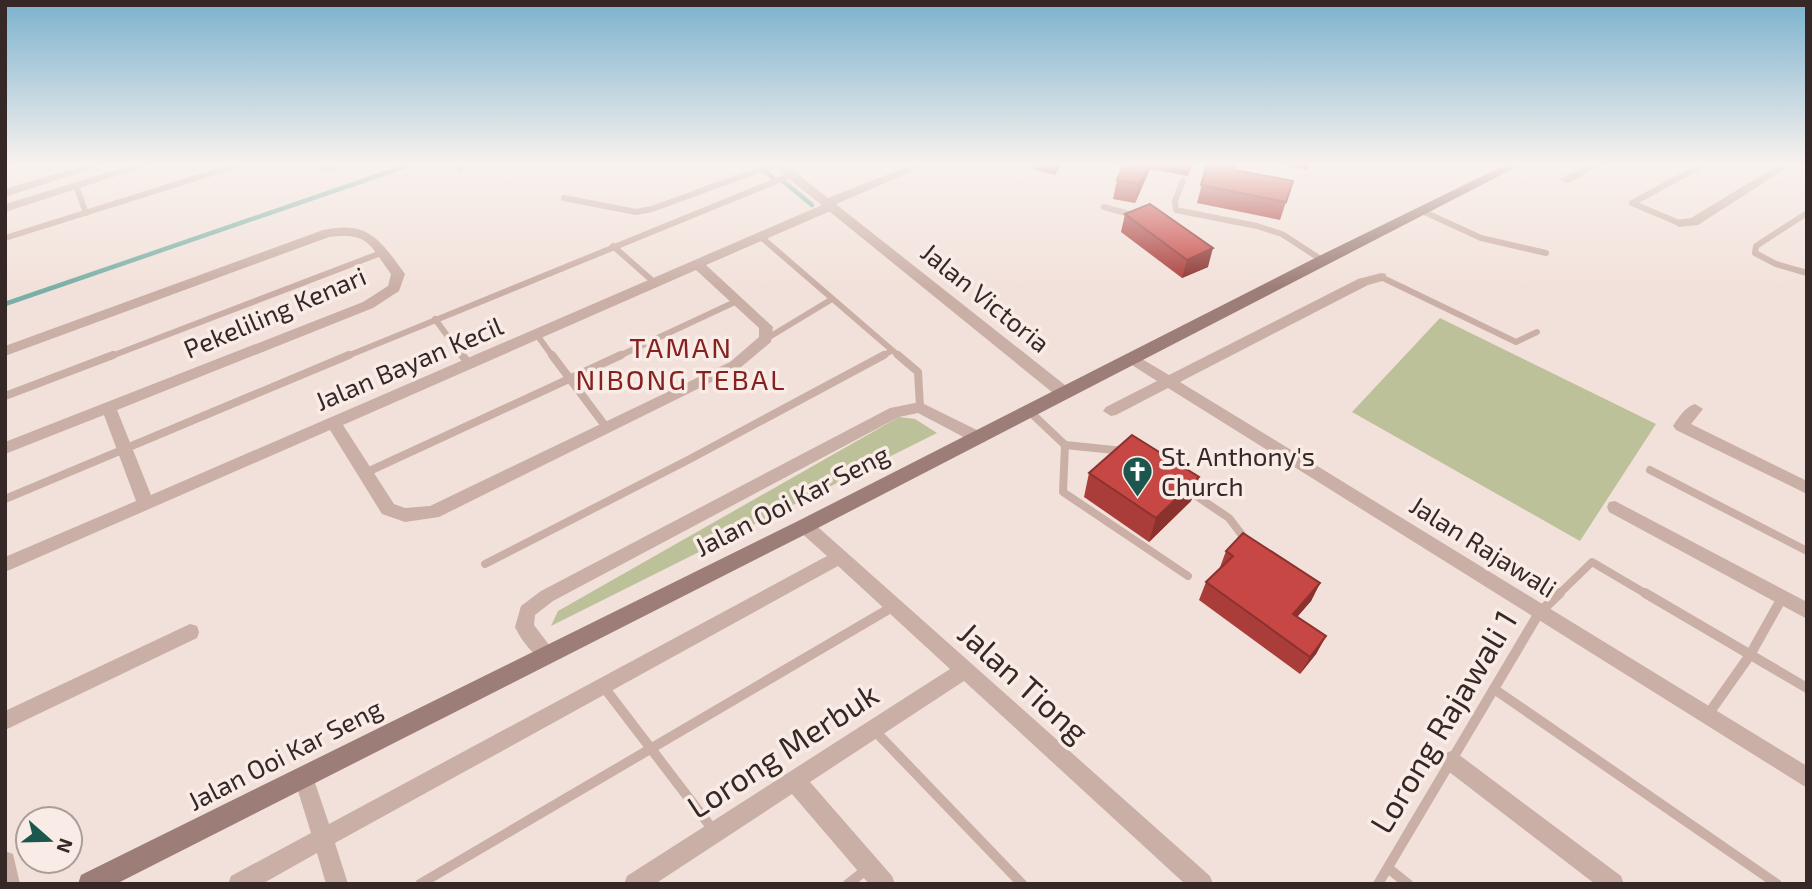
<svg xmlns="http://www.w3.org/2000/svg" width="1812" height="889" font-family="'Exo 2',sans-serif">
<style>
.green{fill:#bcc19a}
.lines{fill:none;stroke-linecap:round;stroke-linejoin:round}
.stream{stroke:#79afa6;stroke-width:4.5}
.service-far2{stroke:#caafa6;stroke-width:6}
.service-far1{stroke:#caafa6;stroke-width:8}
.service{stroke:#caafa6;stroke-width:10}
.minor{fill:#caafa6;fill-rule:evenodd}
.tertiary{fill:#caafa6;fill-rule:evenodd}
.secondary{fill:#9d7d77;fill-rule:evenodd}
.wall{fill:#aa3d3a}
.shaded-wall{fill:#8b322f}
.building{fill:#c64743;stroke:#8b322f;stroke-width:2}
.labels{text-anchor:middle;stroke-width:7;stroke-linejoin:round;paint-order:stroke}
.street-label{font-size:26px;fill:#362827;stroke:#f9ece6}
.poi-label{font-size:26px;fill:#362827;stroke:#f9ece6;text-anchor:start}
.neighbourhood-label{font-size:28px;letter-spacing:2px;fill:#852220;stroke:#f9ece6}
.near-street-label{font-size:32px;fill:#362827;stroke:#f9ece6}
</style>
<rect width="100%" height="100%" fill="#f2e1da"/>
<!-- green -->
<g class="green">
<path d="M1440 318 1656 424 1580 541 1352 412Z"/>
<path d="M899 417 915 419 937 433 551 626 558 611Z"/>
</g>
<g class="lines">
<!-- stream -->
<g class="stream">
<path d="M756 164 773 178"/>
<path d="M784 182 812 205"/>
<path d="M5 304 412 164"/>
</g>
<!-- service-far2 -->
<g class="service-far2">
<path d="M316 164 325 169"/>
<path d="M460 169 468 164"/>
<path d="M1183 181 1175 201 1176 210 1257 226 1282 234 1322 260"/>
<path d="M76 186 86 213"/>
<path d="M564 198 636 212 652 209 775 164"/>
<path d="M1104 207 1133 215"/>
<path d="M1420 210 1481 238 1546 253"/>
<path d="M1807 213 1756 246 1755 253 1776 264 1807 273"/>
<path d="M1679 223 1632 203 1704 164"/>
<path d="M761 237 900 357"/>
<path d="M5 238 241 164"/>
<path d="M613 246 655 283"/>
<path d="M1381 277 1516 342 1537 332"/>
<path d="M435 319 463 357"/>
<path d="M537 335 553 357"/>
<path d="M766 339 832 299"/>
<path d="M109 357 381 253"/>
<path d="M345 357 791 175"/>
<path d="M617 357 737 301"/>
<path d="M881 357 891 351"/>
</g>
<!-- service-far1 -->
<g class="service-far1">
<path d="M462 355 469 364"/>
<path d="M552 355 606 427"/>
<path d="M898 355 918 372 920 407"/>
<path d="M5 396 113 355"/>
<path d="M1029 411 1065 445 1124 451"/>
<path d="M1065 445 1063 492 1188 576"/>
<path d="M1650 470 1807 551"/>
<path d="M365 473 621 355"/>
<path d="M1186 489 1229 518 1245 539"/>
<path d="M5 499 349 355"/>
<path d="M485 564 690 459 884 355"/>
<path d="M1558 595 1592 562 1648 595"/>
</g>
<!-- service -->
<g class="service">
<path d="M1645 593 1807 688"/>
<path d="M603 686 714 831"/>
<path d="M1494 689 1777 884"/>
<path d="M1707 716 1750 655 1782 598"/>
<path d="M874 730 1022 884"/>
<path d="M1388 868 1408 884"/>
<path d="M420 884 894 606"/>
<path d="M848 884 867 869"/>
<path d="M1378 884 1539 613 1560 593"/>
</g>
<!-- minor -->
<g class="minor">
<path d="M5 164H16L5 168Z"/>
<path d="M89 164H106L5 197V189Z"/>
<path d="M136 164H153L5 212V204Z"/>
<path d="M331 164H348L325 173 319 169Z"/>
<path d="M914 164H929L836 204 835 209 706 265 773 327 771 342 740 368 439 517 405 522 382 514 330 430 5 572V557L136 501 104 415 5 454V442L363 302 388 286 391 274C369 245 370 232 329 237L5 356V346L323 230C369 220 380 240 405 274L399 291 373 308 117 410 151 495 822 205 823 200ZM696 270 759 328V337L730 362 430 506 405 508 394 504 343 425Z"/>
<path d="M1589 164H1604L1570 182 1566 183 1560 179Z"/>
<path d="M1780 164H1793L1698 225 1679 227 1673 223 1675 220 1691 218Z"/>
<path d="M1381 273 1386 274V280L1368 285 1180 382 1807 766V788L1168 388 1116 415 1111 416 1103 411 1106 407 1157 381 1127 362 1125 359 1127 356H1137L1169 375 1358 279Z"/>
<path d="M920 402 985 434 987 438 985 442H973L918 413 899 417 553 601 535 615 534 625 556 654 554 660C538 665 521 640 515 627L521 606 541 591 890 408Z"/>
<path d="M1695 404 1703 409 1691 424 1807 481V494L1676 430 1673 426C1678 418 1686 406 1695 404Z"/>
<path d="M1615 501 1807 602V619L1609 512 1607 507 1609 502Z"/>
<path d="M805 519 811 521 846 552 1210 876 1213 884H1185L964 681 810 782 892 876 895 884H869L792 794 655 884H624L627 876 950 669 838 566 335 843 348 884H326L317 853 262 884H228L231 876 311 833 294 778 297 771 304 768 311 771 329 824 827 556 799 531 797 526 799 521Z"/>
<path d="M190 624 197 626 199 632 197 638 5 730V711Z"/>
<path d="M1451 751 1458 754 1621 876 1624 884H1595L1444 768 1441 761 1444 754Z"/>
<path d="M5 851 13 854 20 884H5Z"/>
</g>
<!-- tertiary -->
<path class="tertiary" d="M771 164H785L1070 389 1072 393 1070 397H1058Z"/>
<!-- secondary -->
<path class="secondary" d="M1507 164H1522L812 531 116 884H78L81 875 798 521 1317 257Z"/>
</g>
<!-- wall -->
<g class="wall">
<path d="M1033 164H1061L1055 175 1033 169Z"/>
<path d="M1112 164H1193L1188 176 1150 169 1135 203 1113 199 1117 180 1123 166Z"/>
<path d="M1207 164 1235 170 1293 181 1280 220 1197 203Z"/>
<path d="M1275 164H1309L1307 170Z"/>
<path d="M1125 214 1208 267 1182 278 1121 232Z"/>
<path d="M1089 473 1199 477 1191 501 1149 542 1084 497Z"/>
<path d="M1226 551 1320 583 1311 601 1297 617 1326 636 1316 654 1300 674 1199 600 1206 582 1219 570Z"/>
</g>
<!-- shaded-wall -->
<g class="shaded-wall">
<path d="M1057 164H1061L1055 175Z"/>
<path d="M1148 164H1151L1150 169 1135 203 1139 184Z"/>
<path d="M1213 248 1208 267 1182 278 1187 260Z"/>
<path d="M1199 477 1191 501 1149 542 1156 518Z"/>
<path d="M1320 583 1311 601 1284 632 1293 614Z"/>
<path d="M1326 636 1316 654 1300 674 1310 657Z"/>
</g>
<!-- building -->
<g class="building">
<path d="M1124 164H1148L1139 184 1117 180Z"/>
<path d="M1207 164H1231L1236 165 1235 170 1293 181 1286 202 1201 185Z"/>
<path d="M1150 204 1213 248 1187 260 1125 214Z"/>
<path d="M1132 435 1199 477 1156 518 1089 473Z"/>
<path d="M1243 533 1320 583 1293 614 1326 636 1310 657 1206 582 1233 556 1226 551Z"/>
</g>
<!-- sky -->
<linearGradient id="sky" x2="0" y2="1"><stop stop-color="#7bb2ce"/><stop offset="0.57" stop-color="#f9f2ee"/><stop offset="1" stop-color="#f9f2ee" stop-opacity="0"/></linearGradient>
<rect width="1812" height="288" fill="url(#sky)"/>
<!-- icons -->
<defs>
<symbol id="church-pin" viewBox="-11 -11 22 30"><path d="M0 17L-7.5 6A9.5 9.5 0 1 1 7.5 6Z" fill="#1c574f" stroke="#f9ece6"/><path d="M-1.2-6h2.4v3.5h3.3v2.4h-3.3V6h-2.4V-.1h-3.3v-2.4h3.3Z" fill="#fff"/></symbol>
</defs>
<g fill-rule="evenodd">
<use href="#church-pin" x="1120" y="454" width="35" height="47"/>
</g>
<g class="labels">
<!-- street labels -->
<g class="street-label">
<text transform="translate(985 298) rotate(39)" y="9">Jalan Victoria</text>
<text transform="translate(275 313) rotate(-23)" y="9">Pekeliling Kenari</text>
<text transform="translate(409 364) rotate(-23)" y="9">Jalan Bayan Kecil</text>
<text transform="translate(792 501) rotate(-27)" y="9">Jalan Ooi Kar Seng</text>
<text transform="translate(1483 547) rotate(32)" y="9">Jalan Rajawali</text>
<text transform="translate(285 755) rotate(-27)" y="9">Jalan Ooi Kar Seng</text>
</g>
<!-- poi labels -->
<g class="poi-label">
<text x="1161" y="466">St. Anthony's<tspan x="1161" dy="30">Church</tspan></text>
</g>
<!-- neighbourhood labels -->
<g class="neighbourhood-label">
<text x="681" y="358">TAMAN<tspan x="681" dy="32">NIBONG TEBAL</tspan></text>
</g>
<!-- near-street labels -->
<g class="near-street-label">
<text transform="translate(1023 683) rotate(42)" y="11">Jalan Tiong</text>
<text transform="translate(1444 722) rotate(-59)" y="11">Lorong Rajawali 1</text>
<text transform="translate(783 751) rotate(-33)" y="11">Lorong Merbuk</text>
</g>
</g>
<!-- border -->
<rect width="1812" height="889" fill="none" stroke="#362827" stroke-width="14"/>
<!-- north arrow -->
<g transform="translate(49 840) rotate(110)"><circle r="33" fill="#f9ece6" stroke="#ab9e9a" stroke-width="2"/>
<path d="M0-5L12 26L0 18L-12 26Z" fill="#1c574f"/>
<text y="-10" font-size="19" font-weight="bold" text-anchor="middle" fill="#362827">N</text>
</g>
</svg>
